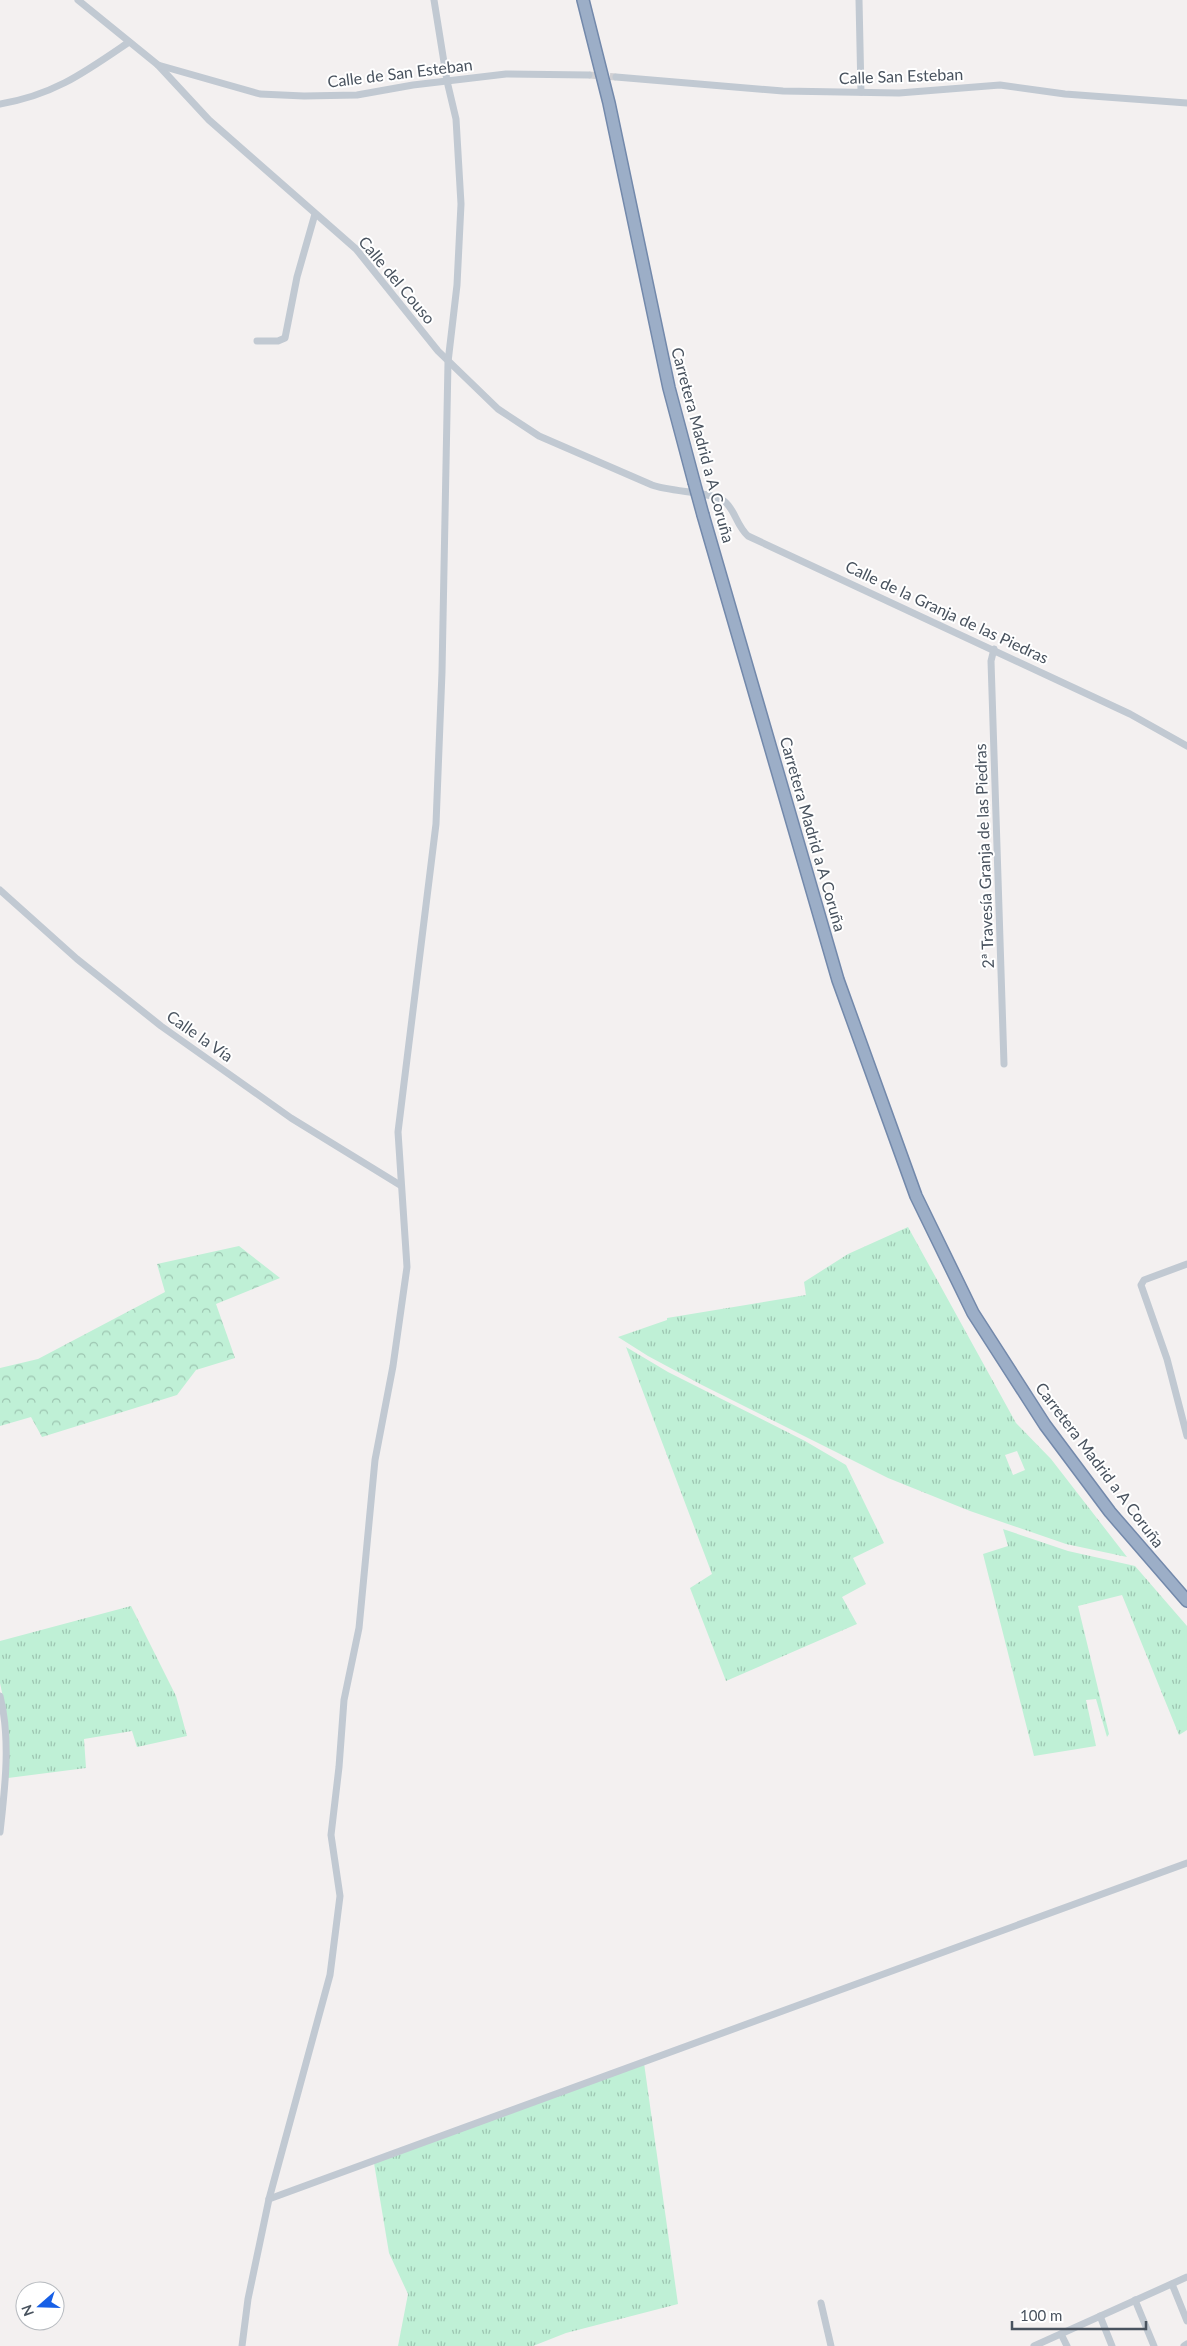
<svg xmlns="http://www.w3.org/2000/svg" width="1187" height="2346" font-family="Lato,sans-serif">
<style>
.grass{fill:url(#grass-tufts);fill-rule:evenodd}
.forest{fill:url(#forest-crowns)}
.lines{fill:none;stroke-linecap:round;stroke-linejoin:round}
.minor-tunnel{stroke:#d1d0d3;stroke-width:7;stroke-dasharray:7 3.5;stroke-linecap:butt}
.trunk-casing{stroke:#7389ab;stroke-width:14}
.minor{stroke:#c1c9d2;stroke-width:7}
.trunk{stroke:#9caec7;stroke-width:11}
.trunk-bridge-casing{stroke:#7389ab;stroke-width:14;stroke-linecap:butt}
.trunk-bridge{stroke:#9caec7;stroke-width:11}
.labels{text-anchor:middle;stroke-width:4;stroke-linejoin:round;paint-order:stroke}
.street-label{font-size:16px;fill:#48525e;stroke:#fff}
</style>
<defs>
<pattern id="grass-tufts" width="24" height="20" patternUnits="userSpaceOnUse" patternTransform="scale(1.25)"><rect width="24" height="20" fill="#bff0d6"/><path d="M3 7l-1-3M5 7V3M7 7l1-3M15 17l-1-3M17 17v-4M19 17l1-3" fill="none" stroke="#9dc5b1"/></pattern>
<pattern id="forest-crowns" width="20" height="18" patternUnits="userSpaceOnUse" patternTransform="scale(1.25)"><rect width="20" height="18" fill="#bff0d6"/><path d="M2 6a3 3 0 1 1 6 0M12 15a3 3 0 1 1 6 0" fill="none" stroke="#9dc5b1"/></pattern>
</defs>
<rect width="100%" height="100%" fill="#f3f0f0"/>
<!-- grass -->
<g class="grass">
<path d="M908 1227 1016 1423 1051 1459 1127 1557 1066 1544 970 1511 888 1478 702 1385 648 1356 618 1337 667 1320V1318L806 1295 804 1282 848 1254ZM1017 1451 1025 1470 1013 1475 1005 1455Z"/>
<path d="M626 1347 668 1372 805 1441 846 1465 884 1543 853 1558 866 1584 842 1597 857 1624 726 1681 690 1588 712 1574Z"/>
<path d="M1003 1529 1068 1551 1135 1566 1187 1626V1730L1179 1735 1122 1595 1078 1606 1109 1734 1107 1737 1096 1699 1086 1700 1096 1746 1034 1756 983 1554 1008 1546Z"/>
<path d="M131 1606 176 1696 187 1736 137 1747 132 1731 84 1739 86 1768 8 1778 6 1711 0 1683V1641Z"/>
<path d="M644 2063 678 2304 566 2333 533 2346H398L408 2294 389 2253 374 2163Z"/>
</g>
<!-- forest -->
<path class="forest" d="M239 1246 280 1278 216 1304 235 1358 196 1370 177 1395 42 1437 31 1417 0 1426V1368L38 1359 165 1292 157 1264Z"/>
<g class="lines">
<!-- minor-tunnel -->
<path class="minor-tunnel" d="M589 75 616 77"/>
<defs>
<g id="trunk">
<path d="M583 0 609 103 669 388 694 482"/>
<path d="M703 515 838 980 916 1196 973 1313 1045 1425 1110 1512 1187 1601"/>
</g>
</defs>
<!-- trunk casing -->
<use href="#trunk" class="trunk-casing"/>
<!-- minor -->
<g class="minor">
<path d="M78 0 158 65 209 120 356 249 438 351 498 409 539 436 652 485C670 492 714 492 724 501 735 509 736 525 748 536L1130 714 1187 746"/>
<path d="M859 0 861 92"/>
<path d="M158 65 260 94 304 96 357 95 413 85 506 74 589 75"/>
<path d="M616 77 783 91 899 93 1000 85 1065 94 1187 103"/>
<path d="M0 104C54 95 85 72 129 42"/>
<path d="M257 341H278L285 338 297 277 315 214"/>
<path d="M994 649 991 661 1004 1064"/>
<path d="M0 890 77 959 161 1026 291 1118 400 1185"/>
<path d="M1187 1264 1144 1280 1141 1285 1167 1359 1187 1436"/>
<path d="M0 1696C11 1739 5 1788 0 1832"/>
<path d="M269 2199 1187 1863"/>
<path d="M1172 2284 1187 2321"/>
<path d="M1135 2300 1154 2346"/>
<path d="M821 2303 831 2346"/>
<path d="M1100 2316 1112 2346"/>
<path d="M1061 2334 1067 2346"/>
<path d="M242 2346 248 2299 269 2199 330 1975 340 1896 331 1835 339 1767 344 1700 359 1628 375 1460 393 1366 407 1267 398 1132 436 824 442 672 448 362 457 285 461 204 456 119 447 81 434 0"/>
<path d="M1034 2346 1187 2277"/>
<path d="M1184 2346 1187 2344"/>
</g>
<!-- trunk -->
<use href="#trunk" class="trunk"/>
<defs>
<path id="trunk-bridge" d="M694 482 703 515"/>
</defs>
<!-- trunk-bridge casing -->
<use href="#trunk-bridge" class="trunk-bridge-casing"/>
<!-- trunk-bridge -->
<use href="#trunk-bridge" class="trunk-bridge"/>
</g>
<g class="labels">
<!-- street labels -->
<g class="street-label">
<text transform="translate(400 73) rotate(-7)" y="6">Calle de San Esteban</text>
<text transform="translate(901 76) rotate(-2)" y="6">Calle San Esteban</text>
<text transform="translate(397 280) rotate(50)" y="6">Calle del Couso</text>
<text transform="translate(703 445) rotate(75)" y="6">Carretera Madrid a A Coruña</text>
<text transform="translate(947 612) rotate(25)" y="6">Calle de la Granja de las Piedras</text>
<text transform="translate(813 834) rotate(74)" y="6">Carretera Madrid a A Coruña</text>
<text transform="translate(984 856) rotate(-92)" y="6">2ª Travesía Granja de las Piedras</text>
<text transform="translate(200 1036) rotate(35)" y="6">Calle la Vía</text>
<text transform="translate(1100 1465) rotate(53)" y="6">Carretera Madrid a A Coruña</text>
</g>
</g>
<!-- north arrow -->
<g transform="translate(40 2306) rotate(250)"><circle r="24" fill="#ffffff" stroke="#b6babf"/>
<path d="M0-4L9 19L0 12L-9 19Z" fill="#175fe6"/>
<text y="-8" font-size="14" font-weight="bold" text-anchor="middle" fill="#48525e">N</text>
</g>
<!-- scale -->
<path d="M1012 2321v8h134v-8" fill="none" stroke="#48525e" stroke-width="2.5"/>
<text x="1020" y="2321" font-size="15" fill="#48525e" stroke="#ffffff" stroke-width="4" paint-order="stroke">100 m</text>
</svg>
